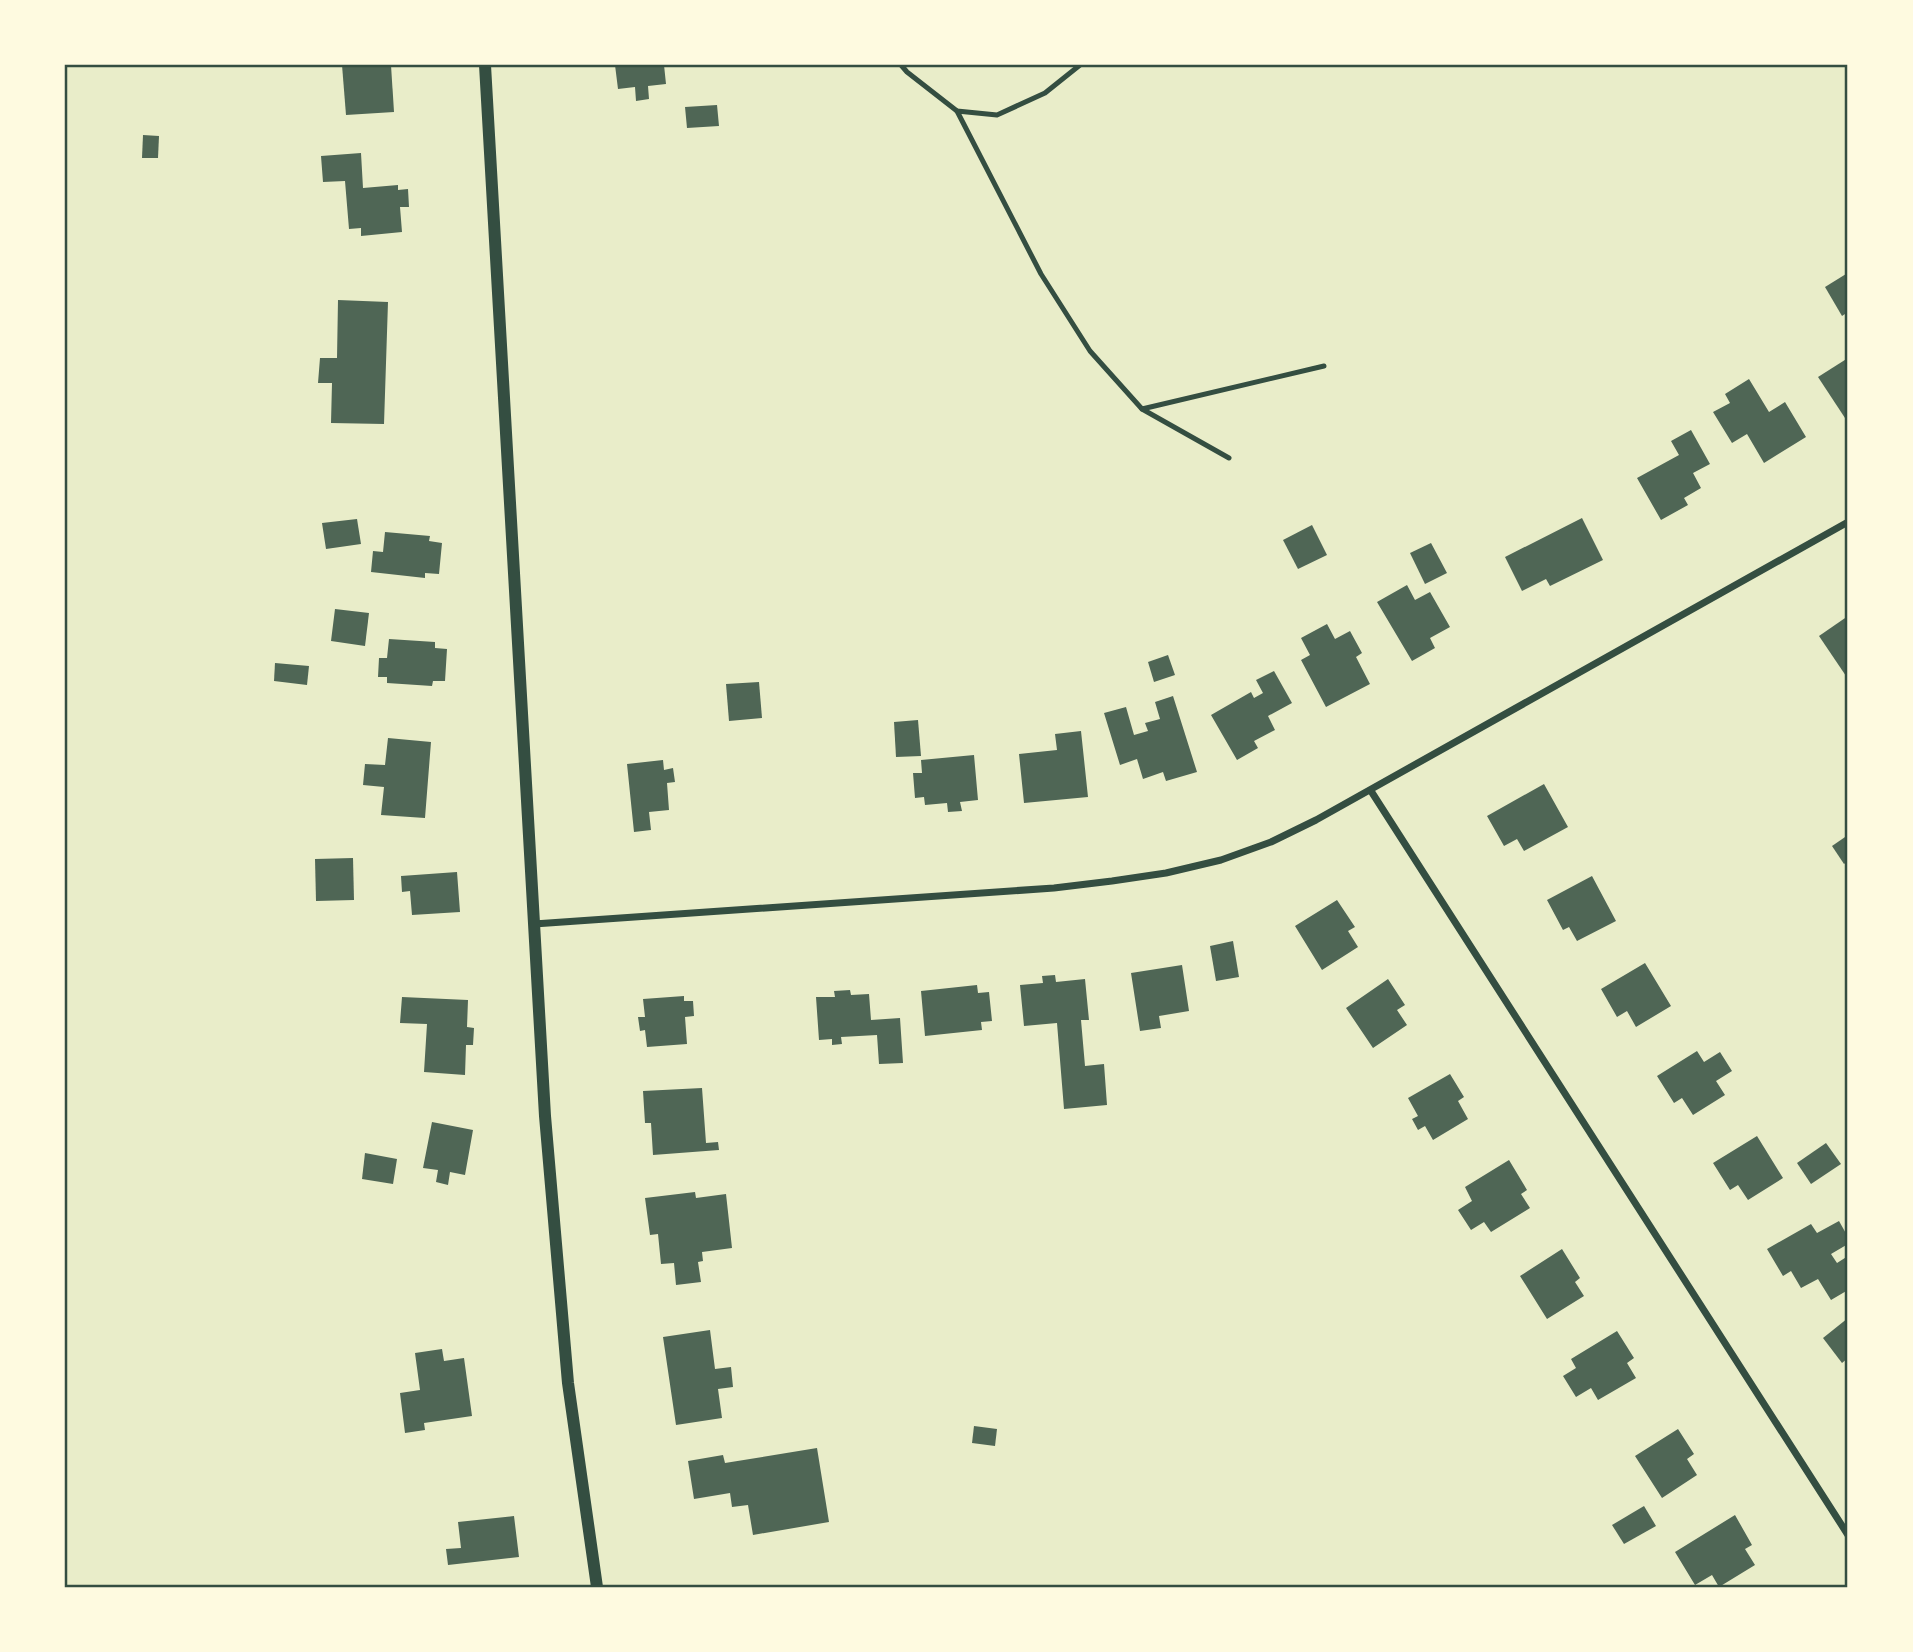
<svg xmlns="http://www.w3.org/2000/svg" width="1913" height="1652" font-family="Helvetica,sans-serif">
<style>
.building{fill:#4f6655}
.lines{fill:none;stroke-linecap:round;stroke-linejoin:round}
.service{stroke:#344e41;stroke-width:5}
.minor{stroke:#344e41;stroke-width:7}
.tertiary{stroke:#344e41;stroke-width:12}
.neatline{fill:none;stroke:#344e41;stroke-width:2.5}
</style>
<rect width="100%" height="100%" fill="#e9edc9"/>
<!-- building -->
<g class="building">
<path d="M342 65H391L394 112 346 115Z"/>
<path d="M615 65H664L666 84 648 86 649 99 636 101 635 87 618 89Z"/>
<path d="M717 105 719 126 687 128 685 107Z"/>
<path d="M143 135 159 136 158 158H142Z"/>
<path d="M361 153 363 188 398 185V190L408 189 409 207H400L402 232 361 236V228L349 229 345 181 323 182 321 156Z"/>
<path d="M1846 274 1848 278V312L1842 316 1825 287Z"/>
<path d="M338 300 388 302 384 424 331 423 332 383H318L320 358H337Z"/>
<path d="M1848 358V415L1845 418 1818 377Z"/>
<path d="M1749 379 1769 412 1785 402 1806 437 1764 463 1747 434 1732 443 1713 412 1730 403 1725 394Z"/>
<path d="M1691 430 1710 464 1693 473 1701 488 1684 498 1688 505 1661 520 1637 478 1679 455 1671 441Z"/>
<path d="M1582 518 1603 560 1550 586 1546 579 1522 591 1505 557Z"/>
<path d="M357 519 361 544 326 549 322 523Z"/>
<path d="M1312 525 1327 555 1298 569 1283 540Z"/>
<path d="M385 532 430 536 429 541 442 543 439 574 425 573V578L371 572 373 551 383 552Z"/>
<path d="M1431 543 1447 573 1425 584 1410 553Z"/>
<path d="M1407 585 1415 600 1430 592 1450 627 1430 638 1435 648 1412 661 1377 602Z"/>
<path d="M335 609 369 613 365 646 331 641Z"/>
<path d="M1848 616V674L1846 676 1819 636Z"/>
<path d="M1327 624 1335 639 1350 631 1362 653 1356 657 1370 684 1326 707 1301 660 1310 655 1301 638Z"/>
<path d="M389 639 435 642V648L447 649 445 681H433L432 686 387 683V677H378L379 658H387Z"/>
<path d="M1168 655 1175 675 1154 682 1148 662Z"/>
<path d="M275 663 309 666 307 685 274 681Z"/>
<path d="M1274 671 1292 703 1268 716 1275 730 1254 741 1258 748 1237 760 1211 715 1251 692 1254 698 1263 693 1256 680Z"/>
<path d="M759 682 762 718 729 721 726 684Z"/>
<path d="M1173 696 1197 772 1166 781 1163 772 1143 779 1137 759 1120 765 1104 713 1126 707 1134 735 1148 731 1145 723 1160 719 1155 702Z"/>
<path d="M918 720 921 756 896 757 894 722Z"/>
<path d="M1081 731 1088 797 1024 803 1019 754 1057 750 1055 734Z"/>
<path d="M388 738 431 742 425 818 381 815 384 787 363 785 365 764 385 765Z"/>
<path d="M974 755 978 800 960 802 962 811 948 812 947 803 925 805 924 797 915 798 913 773H922L921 760Z"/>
<path d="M663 760 664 770 673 768 675 782 667 783 669 810 649 812 651 830 634 832 627 764Z"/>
<path d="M1544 784 1568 827 1524 851 1517 839 1504 846 1487 816Z"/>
<path d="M1848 835V861L1844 864 1832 846Z"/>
<path d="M353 858 354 900 316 901 315 859Z"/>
<path d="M457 872 460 912 412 915 410 891 402 892 401 876Z"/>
<path d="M1592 876 1616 921 1577 941 1569 927 1563 930 1547 900Z"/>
<path d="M1337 900 1355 927 1348 931 1358 947 1322 970 1295 926Z"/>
<path d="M1233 941 1239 977 1216 981 1210 946Z"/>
<path d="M1645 963 1671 1006 1636 1027 1627 1011 1617 1017 1601 989Z"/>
<path d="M1182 965 1189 1011 1159 1016 1161 1028 1140 1031 1131 973Z"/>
<path d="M1055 975 1056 982 1085 979 1089 1020H1081L1085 1066 1104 1064 1107 1105 1064 1109 1057 1023 1024 1026 1020 985 1043 983 1042 976Z"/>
<path d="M1388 979 1405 1005 1397 1010 1407 1025 1373 1048 1346 1008Z"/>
<path d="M977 985 978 993 989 992 992 1021 981 1022 982 1030 925 1036 921 991Z"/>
<path d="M850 990 851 995 869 994 871 1020 900 1018 903 1063 879 1064 877 1035 841 1037 842 1044 832 1045V1039L819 1040 816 997H835L834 991Z"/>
<path d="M684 996V1001H693L694 1016 685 1017 687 1044 647 1047 645 1030 640 1031 638 1017H645L643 999Z"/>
<path d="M402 997 468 1000 467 1027 474 1028 473 1045H466L465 1075 424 1072 427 1024 400 1023Z"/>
<path d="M1697 1051 1704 1062 1720 1052 1732 1071 1716 1081 1725 1095 1693 1115 1682 1098 1674 1103 1657 1076Z"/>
<path d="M1450 1074 1464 1097 1458 1101 1468 1119 1433 1140 1425 1126 1418 1130 1412 1119 1418 1116 1408 1098Z"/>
<path d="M702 1088 706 1143 718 1142 719 1150 653 1155 651 1123H645L643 1091Z"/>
<path d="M432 1122 473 1130 465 1175 450 1172 448 1185 436 1182 438 1170 423 1168Z"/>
<path d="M1757 1136 1783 1178 1748 1200 1738 1185 1730 1190 1713 1163Z"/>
<path d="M1826 1143 1841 1164 1811 1184 1797 1163Z"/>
<path d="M365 1153 397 1159 393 1184 362 1179Z"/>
<path d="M1509 1160 1527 1190 1521 1194 1530 1208 1491 1232 1484 1222 1471 1230 1458 1210 1472 1201 1465 1187Z"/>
<path d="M695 1192 696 1198 726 1194 732 1248 702 1252 703 1261 698 1262 701 1282 676 1285 674 1263 661 1264 658 1234 650 1235 645 1198Z"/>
<path d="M1839 1221 1848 1237V1244L1831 1254 1837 1263 1848 1256V1290L1831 1300 1818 1279 1801 1288 1791 1271 1783 1276 1767 1249 1811 1224 1817 1233Z"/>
<path d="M1562 1249 1580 1278 1575 1282 1584 1296 1547 1319 1520 1276Z"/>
<path d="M1848 1318V1358L1842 1363 1823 1338Z"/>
<path d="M710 1330 715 1369 731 1367 733 1387 718 1389 722 1418 676 1425 663 1337Z"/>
<path d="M1617 1331 1634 1358 1627 1363 1636 1378 1598 1400 1591 1388 1576 1397 1563 1376 1576 1368 1571 1359Z"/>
<path d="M442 1349 444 1361 464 1358 472 1416 424 1423 425 1430 405 1433 400 1393 420 1390 415 1353Z"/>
<path d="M974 1426 997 1429 995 1446 972 1443Z"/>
<path d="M1678 1429 1694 1454 1687 1459 1697 1475 1662 1498 1635 1456Z"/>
<path d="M817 1448 829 1522 753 1535 748 1505 732 1507 730 1493 694 1499 688 1461 723 1455 725 1463Z"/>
<path d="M1644 1506 1656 1526 1624 1544 1612 1525Z"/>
<path d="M1735 1515 1752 1545 1745 1549 1755 1565 1719 1587 1712 1575 1695 1585 1675 1552Z"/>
<path d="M514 1516 519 1557 448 1565 446 1549 461 1548 458 1522Z"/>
</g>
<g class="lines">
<!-- service -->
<g class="service">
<path d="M901 65 907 72 957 111 997 115 1045 93 1080 65"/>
<path d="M957 111 1041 274 1090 351 1142 409 1229 458"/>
<path d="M1142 409 1324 366"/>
</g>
<!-- minor -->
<g class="minor">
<path d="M1371 791 1848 1535"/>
<path d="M534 924 1054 888 1112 881 1166 873 1221 860 1271 842 1316 820 1848 522"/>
</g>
<!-- tertiary -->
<path class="tertiary" d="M485 65 545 1116 568 1383 597 1587"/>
</g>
<!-- border -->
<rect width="1913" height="1652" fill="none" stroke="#fefae0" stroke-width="133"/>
<rect x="66" y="66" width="1780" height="1520" class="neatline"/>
</svg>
